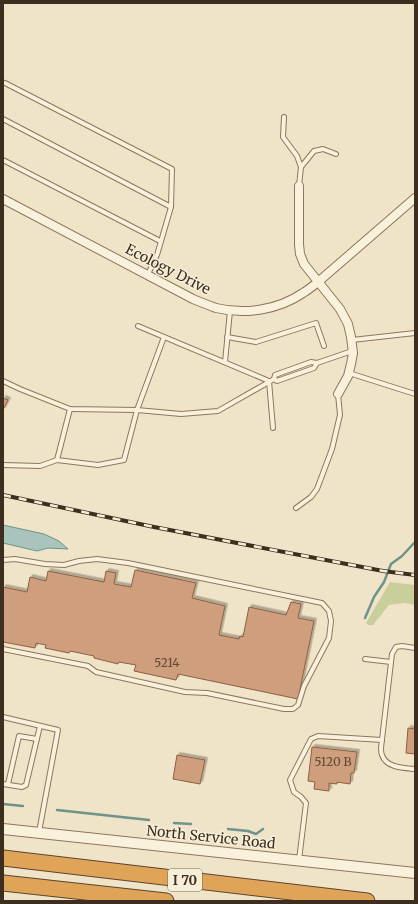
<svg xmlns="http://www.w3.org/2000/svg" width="418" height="904" font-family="Merriweather,serif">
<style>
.green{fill:#c9cf9b}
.water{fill:#a9c4bc;stroke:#6f938a}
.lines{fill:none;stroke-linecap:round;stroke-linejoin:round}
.stream{stroke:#6f938a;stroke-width:2.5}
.building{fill:#cf9f7d;stroke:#8d5f41;filter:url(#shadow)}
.service-casing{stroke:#8d765c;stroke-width:6}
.minor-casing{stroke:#8d765c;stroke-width:10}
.tertiary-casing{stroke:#8d765c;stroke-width:12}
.motorway-casing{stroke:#5b4430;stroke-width:17}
.service{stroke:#faf1dc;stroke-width:4}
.minor{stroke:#faf1dc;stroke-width:8}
.tertiary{stroke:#faf1dc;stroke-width:10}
.motorway{stroke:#e0a458;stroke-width:15}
.rail-casing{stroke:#3d2e20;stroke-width:4}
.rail{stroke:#f7eed8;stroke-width:2.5;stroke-dasharray:8;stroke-linecap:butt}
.labels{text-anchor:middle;stroke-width:3;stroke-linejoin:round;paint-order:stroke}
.number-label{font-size:12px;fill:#624a37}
.shield{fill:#f7eed8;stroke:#756857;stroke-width:1}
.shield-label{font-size:13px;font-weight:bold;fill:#3d2e20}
.street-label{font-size:14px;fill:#3d2e20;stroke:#f7eed8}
</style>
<defs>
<filter id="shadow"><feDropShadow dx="2.5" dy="-2.5" stdDeviation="0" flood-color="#0004"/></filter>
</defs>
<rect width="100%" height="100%" fill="#f0e4c8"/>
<!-- green -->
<path class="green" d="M390 582 415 585V605L405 603 389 605 373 625H368L366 623Z"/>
<!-- water -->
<path class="water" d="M3 525 44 534 59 541 68 549 48 548 37 551 3 543Z"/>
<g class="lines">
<!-- stream -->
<g class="stream">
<path d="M365 618 374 597 384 582 391 564 402 556 415 542"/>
<path d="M3 804 23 806"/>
<path d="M57 810 149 820"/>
<path d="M174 823 191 824"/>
<path d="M228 829 248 831 256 834 263 829"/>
</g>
</g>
<!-- building -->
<g class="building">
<path d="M3 398 8 400 3 410Z"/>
<path d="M135 570 196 583 192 598 225 606 219 635 239 639 240 636 243 637 249 607 286 615 291 602 301 604 298 618 314 621 298 699 178 674 176 680 134 671 136 665 119 662 118 664 94 658V656L70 651 69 653 45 648 46 645 36 643 35 648 3 642V587L27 592 30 577 46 581 48 571 104 582 106 571 116 573 114 584 131 587Z"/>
<path d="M408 728 415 729V754L406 753Z"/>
<path d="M312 747 357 752 354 773H351L350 784 337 782V784L329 783V791L314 789 315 782 308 781Z"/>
<path d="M177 755 205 760 200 784 173 779Z"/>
</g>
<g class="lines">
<defs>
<g id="service">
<path d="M5 83 172 169 171 207 157 255 148 274"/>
<path d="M284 117 283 137 297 156 301 167 299 186"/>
<path d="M3 119 171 207"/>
<path d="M3 160 160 241"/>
<path d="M301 167 314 151 323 149 336 154"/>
<path d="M138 326 269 381"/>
<path d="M227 337 256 342 316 323 324 346"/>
<path d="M352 340 415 333"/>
<path d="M225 362 230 311"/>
<path d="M349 373 415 394"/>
<path d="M274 379 277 381 314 368 317 363"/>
<path d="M3 381 20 389 70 409 137 410 181 414 218 411 274 379 275 375 311 362 317 363 352 351"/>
<path d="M269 381 273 428"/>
<path d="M57 460 70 409"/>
<path d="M3 465 40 466 57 460 98 465 124 460 137 410 164 337"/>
<path d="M296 508 311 497 317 489 332 449 340 415 338 394"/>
<path d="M3 560 15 559 45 564 64 565 79 561 97 559 128 563 322 603 329 611 331 621 329 638 304 686 298 705 293 709H284L207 693 185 692 96 672 88 666 3 649"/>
<path d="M415 648 402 646 396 647 392 654 381 748C381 751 381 753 382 755 386 768 404 768 415 769"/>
<path d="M365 659 391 662"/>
<path d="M3 717 58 730 39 832"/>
<path d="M3 784 22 787 26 785 40 726"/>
<path d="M8 784 19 736 37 739"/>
<path d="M299 860 306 803 301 797 294 792 290 780 311 739 318 736 382 740"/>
</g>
<g id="minor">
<path d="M299 186V244L300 254 304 264 340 309 348 324 351 337 353 353 351 364 348 376 338 394"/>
<path d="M3 199 193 299C200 302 208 305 216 308 245 315 278 310 303 293 308 290 313 286 318 282L415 198"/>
</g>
<path id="tertiary" d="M3 829 415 873"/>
<g id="motorway">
<path d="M3 858 367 901"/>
<path d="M3 883 166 901"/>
</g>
</defs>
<!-- service casing -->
<use href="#service" class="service-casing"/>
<!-- minor casing -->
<use href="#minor" class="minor-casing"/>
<!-- tertiary casing -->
<use href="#tertiary" class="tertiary-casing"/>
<!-- motorway casing -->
<use href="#motorway" class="motorway-casing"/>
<!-- service -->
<use href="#service" class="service"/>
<!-- minor -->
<use href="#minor" class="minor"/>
<!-- tertiary -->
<use href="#tertiary" class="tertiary"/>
<!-- motorway -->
<use href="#motorway" class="motorway"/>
<defs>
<path id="rail" d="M3 495 154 527 383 571 415 575"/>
</defs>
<!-- rail casing -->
<use href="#rail" class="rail-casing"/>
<!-- rail -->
<use href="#rail" class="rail"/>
</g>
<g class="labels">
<!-- number labels -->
<g class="number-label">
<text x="167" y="667">5214</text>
<text x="333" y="766">5120 B</text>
</g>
<!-- shield labels -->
<rect class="shield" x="168" y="869" width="34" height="22" rx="3"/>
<g class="shield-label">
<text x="185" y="885">I 70</text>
</g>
<!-- street labels -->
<g class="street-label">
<text transform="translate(168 269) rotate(27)" y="5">Ecology Drive</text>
<text transform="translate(211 837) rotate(6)" y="5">North Service Road</text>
</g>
</g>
<!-- border -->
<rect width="418" height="904" fill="none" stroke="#3d2e20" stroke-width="8"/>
</svg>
